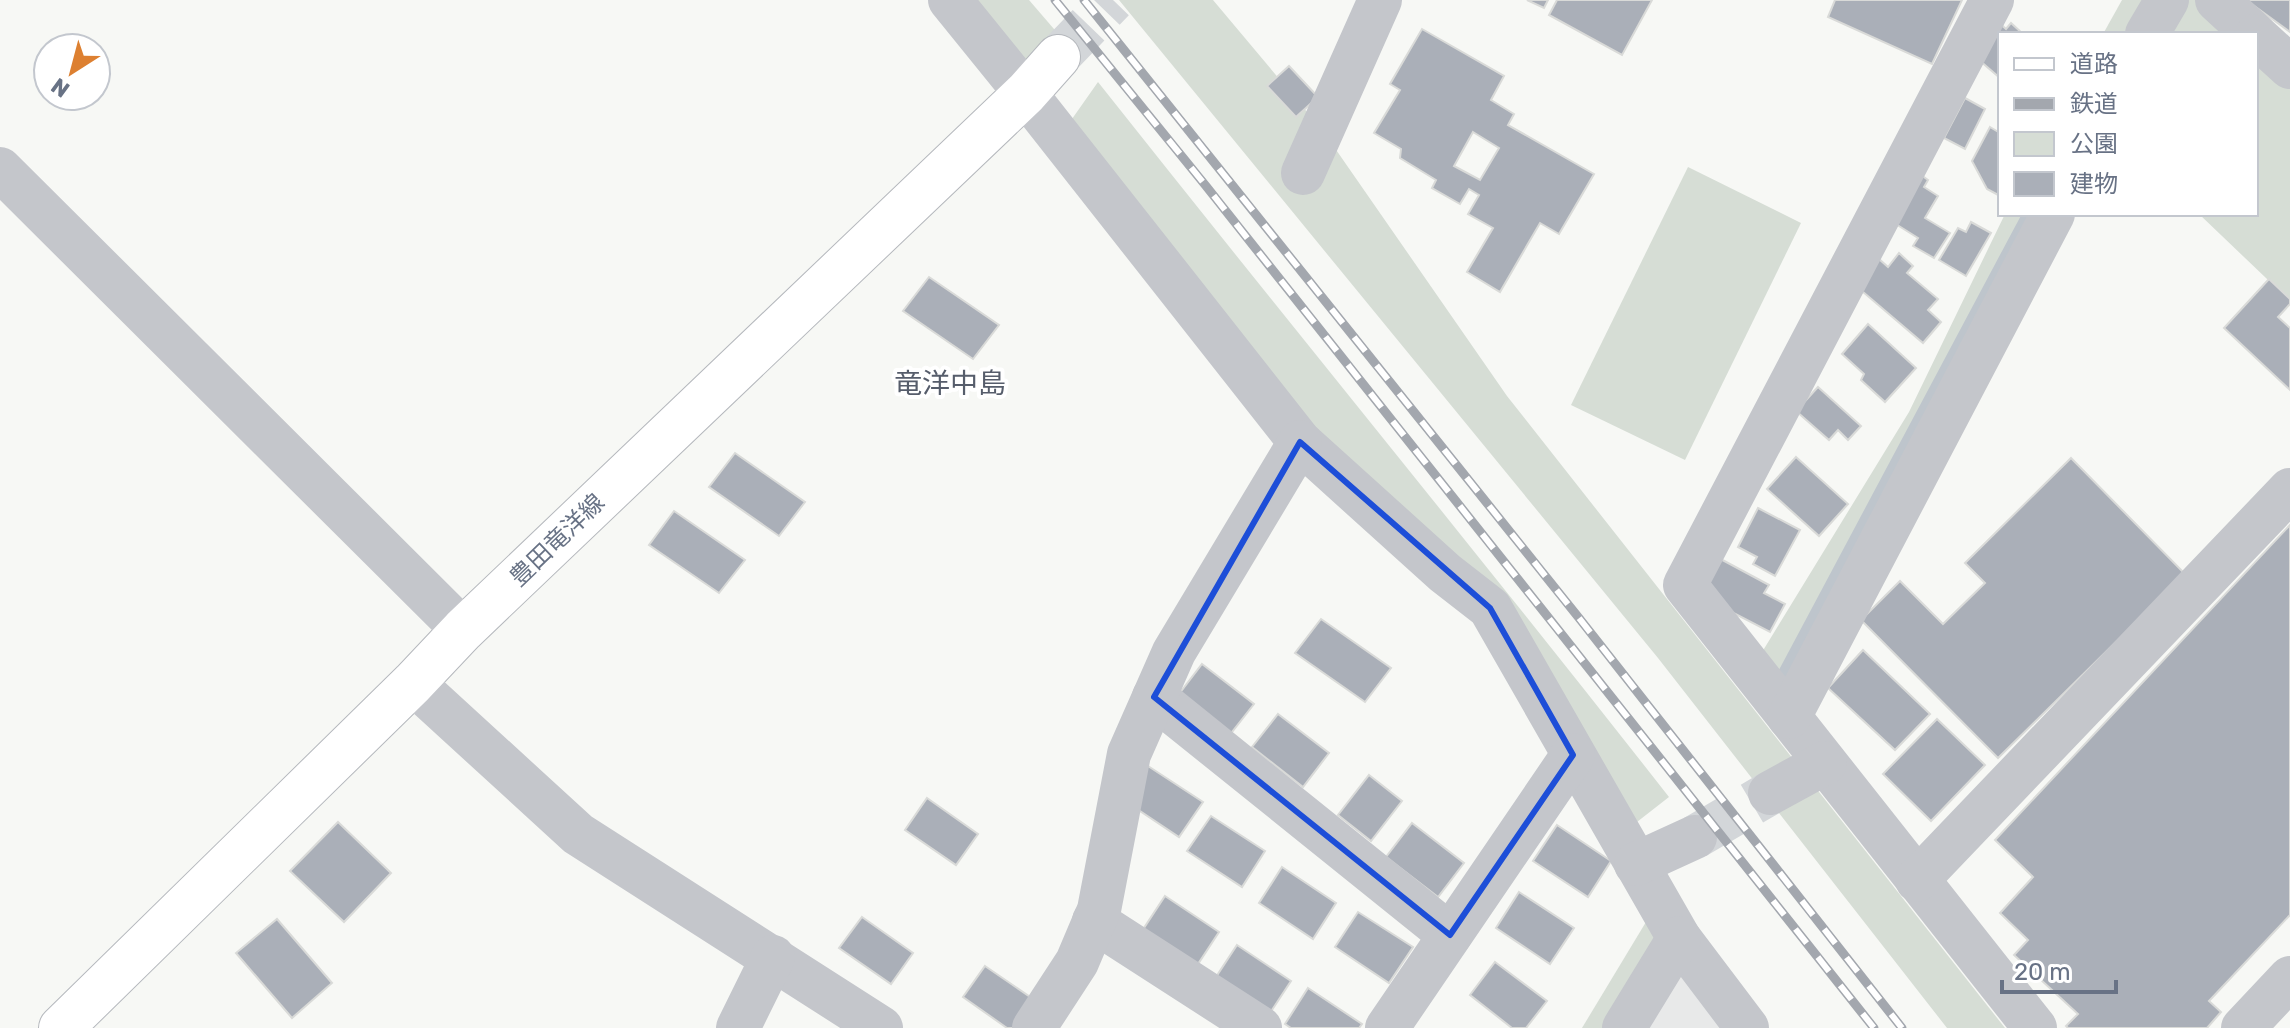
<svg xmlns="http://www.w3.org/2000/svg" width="2290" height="1028" font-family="Rubik,'Noto Sans JP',sans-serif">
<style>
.built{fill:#e8e9e9}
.green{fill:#d6ddd5}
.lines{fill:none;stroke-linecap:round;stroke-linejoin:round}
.stream{stroke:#bec5cc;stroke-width:11}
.building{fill:#aaafb8;stroke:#d9dad8;stroke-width:2;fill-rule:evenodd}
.minor-tunnel{stroke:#d3d6d9;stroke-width:44;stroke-dasharray:44 22;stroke-linecap:butt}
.major-tunnel{stroke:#d3d6d9;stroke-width:44;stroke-dasharray:44 22;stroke-linecap:butt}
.major-casing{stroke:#b5b8bd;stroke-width:46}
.minor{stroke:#c4c6cb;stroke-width:44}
.major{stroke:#fff;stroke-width:44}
.rail-casing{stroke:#a3a7ae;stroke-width:9}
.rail{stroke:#fff;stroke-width:6;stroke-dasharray:18;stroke-linecap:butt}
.marked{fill:none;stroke:#1d4ed8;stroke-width:6;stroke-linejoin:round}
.labels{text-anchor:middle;stroke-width:8;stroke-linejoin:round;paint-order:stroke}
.street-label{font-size:24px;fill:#687285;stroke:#fff}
.quarter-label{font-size:28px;fill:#565d6b;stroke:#fff}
</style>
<rect width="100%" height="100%" fill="#f7f8f5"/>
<!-- built -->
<path class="built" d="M1679 969 1723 1028H1643Z"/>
<!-- green -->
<g class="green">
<path d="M950 0H1029L1060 36 1014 79Z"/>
<path d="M1119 0H1213L1323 131 1507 396 2005 1028H1947L1658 658Z"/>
<path d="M2122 0H2169L2150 34H2103Z"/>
<path d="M2173 0H2214L2248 34H2158Z"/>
<path d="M2256 42 2290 77V301L2199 214H2256Z"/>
<path d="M1098 82C1287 321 1481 557 1669 797L1619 836 1492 612 1300 442 1060 136Z"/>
<path d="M1688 167 1801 223 1685 460 1571 405Z"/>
<path d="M2005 214H2053L1791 695 1759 657 1909 412Z"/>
<path d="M1652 912 1674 946 1622 1028H1582Z"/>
</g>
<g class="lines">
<!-- stream -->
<path class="stream" d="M1780 685 1782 676 2028 214"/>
</g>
<!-- building -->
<g class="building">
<path d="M1527 0H1548L1544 8Z"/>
<path d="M1557 0H1652L1622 55 1549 15Z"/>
<path d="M1835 0H1962L1932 64 1828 17Z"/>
<path d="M2246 0H2290V32Z"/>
<path d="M1997 21 2006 29 2011 23 2023 34H2000V78L1979 60Z"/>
<path d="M1422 29 1504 76 1491 100 1514 114 1508 125 1594 174 1559 234 1540 223 1500 292 1467 272 1493 228 1468 214 1479 195 1469 189 1460 204 1432 188 1436 180 1400 158 1401 149 1374 133 1400 90 1390 84ZM1473 132 1499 148 1480 180 1454 166Z"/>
<path d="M1289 66 1318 97 1296 117 1267 86Z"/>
<path d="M1965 98 1985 109 1965 149 1944 138Z"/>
<path d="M1990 127 2000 133V196L1987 189 1972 161Z"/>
<path d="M1917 172 1928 180 1924 187 1938 196 1925 218 1950 233 1934 258 1913 246 1918 238 1891 221Z"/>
<path d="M1971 222 1991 233 1966 276 1939 260 1958 228 1966 232Z"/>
<path d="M1899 253 1913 266 1907 273 1938 299 1928 310 1941 322 1923 343 1856 286 1879 259 1888 267Z"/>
<path d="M929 277 999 325 973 359 903 311Z"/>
<path d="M2269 279 2290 299V304L2278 317 2290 328V390L2224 328Z"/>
<path d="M1868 324 1916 368 1885 402 1861 380 1864 374 1842 354Z"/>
<path d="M1818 387 1861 426 1848 440 1838 430 1829 440 1796 411Z"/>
<path d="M735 453 805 502 779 536 709 487Z"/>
<path d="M1796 457 1848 504 1819 536 1767 489Z"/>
<path d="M2071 458 2185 574 1998 758 1861 620 1900 581 1943 624 1985 583 1965 563Z"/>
<path d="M1758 508 1800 530 1775 576 1753 564 1757 557 1738 547Z"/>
<path d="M674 511 745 560 719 593 649 545Z"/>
<path d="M2290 525V915L2209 1001 2221 1012 2207 1028H2068L2066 1026 2078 1014 2014 955 2028 940 2000 913 2033 877 1995 840Z"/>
<path d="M1715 556 1769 585 1764 593 1785 604 1770 632 1695 593Z"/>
<path d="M1321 619 1391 668 1365 702 1295 653Z"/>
<path d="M1863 650 1930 714 1895 750 1828 688Z"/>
<path d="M1202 664 1254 704 1228 737 1176 698Z"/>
<path d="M1278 714 1329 753 1303 787 1252 747Z"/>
<path d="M1937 719 1985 765 1931 821 1883 774Z"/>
<path d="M1148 766 1203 802 1179 837 1125 801Z"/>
<path d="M1369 775 1402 801 1371 841 1338 815Z"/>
<path d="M927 798 978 834 956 865 905 830Z"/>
<path d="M1211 816 1265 851 1242 887 1187 851Z"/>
<path d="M338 822 391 873 344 922 290 871Z"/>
<path d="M1412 823 1464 863 1438 897 1386 857Z"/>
<path d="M1557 825 1611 861 1588 897 1533 861Z"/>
<path d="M1282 867 1336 903 1313 939 1259 903Z"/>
<path d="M1519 892 1574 928 1550 964 1496 928Z"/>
<path d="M1165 896 1219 932 1196 967 1142 931Z"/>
<path d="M1358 912 1413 947 1389 983 1335 947Z"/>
<path d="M862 917 913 953 891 984 839 948Z"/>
<path d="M277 919 332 983 292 1018 236 953Z"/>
<path d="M1237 945 1291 981 1268 1016 1214 980Z"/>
<path d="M1495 962 1547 1001 1526 1028H1512L1470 995Z"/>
<path d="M985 966 1036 1001 1018 1028H1007L963 997Z"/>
<path d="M1308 988 1362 1024 1359 1028H1291L1285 1024Z"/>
</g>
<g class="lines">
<!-- minor-tunnel -->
<path class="minor-tunnel" d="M1695 837 1770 793"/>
<!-- major-tunnel -->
<path class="major-tunnel" d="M1058 57 1113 0"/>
<defs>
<path id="major" d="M61 1028 413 683 463 630 1026 93 1058 57"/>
</defs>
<!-- major casing -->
<use href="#major" class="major-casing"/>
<!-- minor -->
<g class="minor">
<path d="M950 0 1014 79 1300 442 1445 573 1490 608 1679 938 1747 1028"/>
<path d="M1992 0 1685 585 2035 1028"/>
<path d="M2217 0 2254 34"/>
<path d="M2147 34 2167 0"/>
<path d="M2256 36 2290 67"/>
<path d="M0 169 463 630"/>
<path d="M1303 173 1380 0"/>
<path d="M413 683 578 834 881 1028"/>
<path d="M1154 697 1450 935"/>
<path d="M1789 717 2053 214"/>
<path d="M1770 793 1825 763"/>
<path d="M1636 864 1695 837"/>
<path d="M1917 880 2290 490"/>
<path d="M1094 921 1260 1028"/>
<path d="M738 1028 773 957"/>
<path d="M1034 1028 1077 962 1099 910 1129 754 1174 652 1300 442"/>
<path d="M1387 1028 1573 755"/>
<path d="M1624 1028 1679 938"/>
<path d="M2243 1028 2290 978"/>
</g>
<!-- major -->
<use href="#major" class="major"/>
<defs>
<g id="rail">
<path d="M1055 0 1206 186 1874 1028"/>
<path d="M1084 0 1579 618 1902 1028"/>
</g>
</defs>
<!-- rail casing -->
<use href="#rail" class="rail-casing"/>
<!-- rail -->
<use href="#rail" class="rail"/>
</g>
<!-- marked area -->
<path class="marked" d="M1300 442 1490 608 1573 755 1450 935 1154 697Z"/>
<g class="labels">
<!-- street labels -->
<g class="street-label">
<text transform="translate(557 540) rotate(-44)" y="8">豊田竜洋線</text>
</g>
<!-- quarter labels -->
<g class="quarter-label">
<text x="950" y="393">竜洋中島</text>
</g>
</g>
<!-- legend -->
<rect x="1998" y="32" width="260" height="184" fill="#ffffff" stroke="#c3c7ce" stroke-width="2"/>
<rect x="2014" y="58" width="40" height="12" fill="#ffffff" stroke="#c3c7ce" stroke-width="2"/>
<text x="2070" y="72" font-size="24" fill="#687285">道路</text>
<rect x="2014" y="98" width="40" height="12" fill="#a3a7ae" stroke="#c3c7ce" stroke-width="2"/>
<text x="2070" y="112" font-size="24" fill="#687285">鉄道</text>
<rect x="2014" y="132" width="40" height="24" fill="#d6ddd5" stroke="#c3c7ce" stroke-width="2"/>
<text x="2070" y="152" font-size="24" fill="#687285">公園</text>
<rect x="2014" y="172" width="40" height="24" fill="#aaafb8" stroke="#c3c7ce" stroke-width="2"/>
<text x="2070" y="192" font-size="24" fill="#687285">建物</text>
<!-- north arrow -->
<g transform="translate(72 72) rotate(216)"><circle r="38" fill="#ffffff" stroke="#c3c7ce" stroke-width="2"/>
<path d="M0-6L14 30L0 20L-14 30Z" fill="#dd8031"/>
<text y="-12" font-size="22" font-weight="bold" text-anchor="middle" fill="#687285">N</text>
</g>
<!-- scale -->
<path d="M2002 980v12h114v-12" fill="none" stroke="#687285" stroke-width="4"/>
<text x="2014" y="980" font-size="24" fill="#687285" stroke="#ffffff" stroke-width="6" paint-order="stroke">20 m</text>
</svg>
